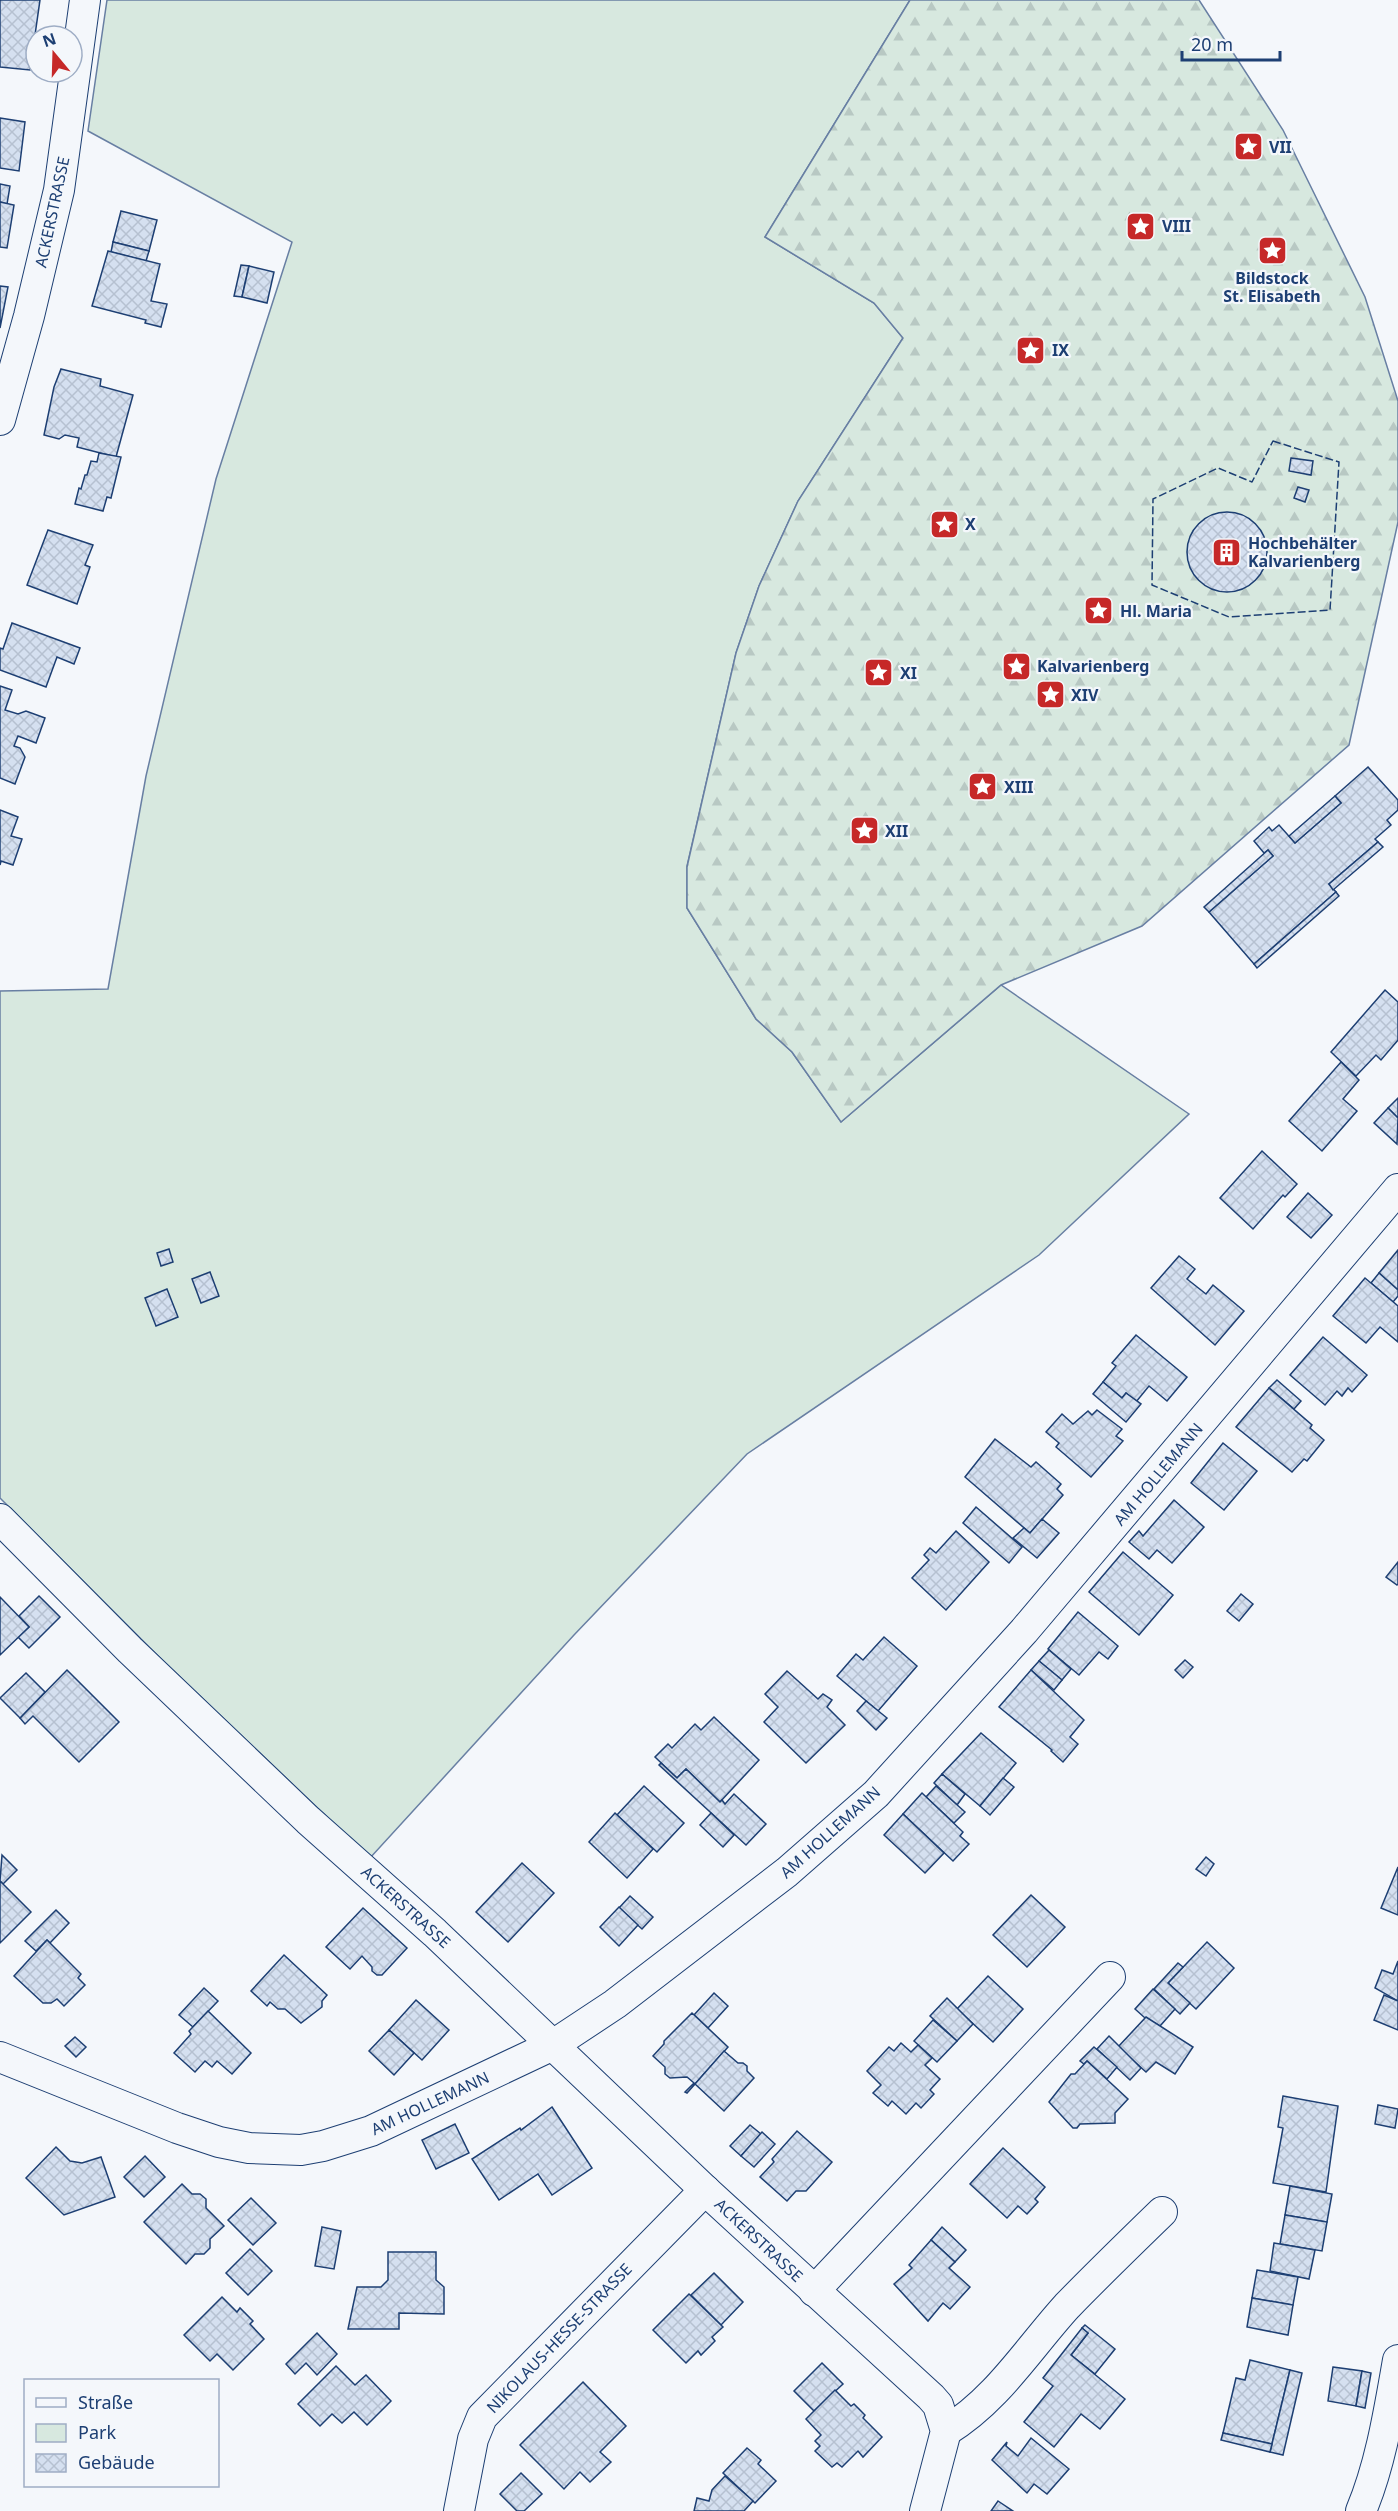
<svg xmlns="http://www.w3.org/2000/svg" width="1398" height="2511" font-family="'Noto Sans',sans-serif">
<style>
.green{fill:#d7e8df;stroke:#687fa3;stroke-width:1.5}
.forest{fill:url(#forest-firs);stroke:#687fa3;stroke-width:1.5}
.building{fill:url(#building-cross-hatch);stroke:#1d3f73;stroke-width:1.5}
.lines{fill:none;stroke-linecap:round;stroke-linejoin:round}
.minor-casing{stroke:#1d3f73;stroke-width:32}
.minor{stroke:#f4f7fb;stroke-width:30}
.fence{stroke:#1d3f73;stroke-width:1.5;stroke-dasharray:8 3;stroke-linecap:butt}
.labels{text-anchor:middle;stroke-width:4.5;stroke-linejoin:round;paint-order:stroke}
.poi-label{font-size:16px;font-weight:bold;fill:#1d3f73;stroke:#f4f7fb;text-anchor:start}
.street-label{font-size:16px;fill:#1d3f73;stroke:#f4f7fb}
</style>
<defs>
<pattern id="forest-firs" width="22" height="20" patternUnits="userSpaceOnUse" patternTransform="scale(1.5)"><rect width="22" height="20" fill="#d7e8df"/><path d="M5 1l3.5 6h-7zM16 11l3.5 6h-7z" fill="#b8c8c3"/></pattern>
<pattern id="building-cross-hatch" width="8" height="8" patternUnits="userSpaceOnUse" patternTransform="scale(1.5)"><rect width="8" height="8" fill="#d5e0f0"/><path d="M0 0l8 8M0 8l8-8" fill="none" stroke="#b6c1d1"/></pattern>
</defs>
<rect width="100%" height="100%" fill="#f4f7fb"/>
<!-- green -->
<path class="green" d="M107 0H910L765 237 874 303 903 338 798 501 759 586 736 653 687 866V908L756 1019 792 1052 841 1122 1001 985 1189 1114 1039 1255 747 1454 574 1635 370 1858 157 1655 0 1498V991L108 989 146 776 216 479 292 242 88 131Z"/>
<!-- forest -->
<path class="forest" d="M910 0H1199L1283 130 1365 297 1398 401V522L1349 745 1142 926 1001 985 841 1122 792 1052 756 1019 687 908V867L736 653 759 586 798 501 903 338 874 303 765 237Z"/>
<!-- building -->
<g class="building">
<path d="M0 0H40L30 70 0 67Z"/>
<path d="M0 118 25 122 19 171 0 168Z"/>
<path d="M0 184 10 186 7 204 0 202Z"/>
<path d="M0 202 14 205 7 248 0 247Z"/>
<path d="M121 211 157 220 149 251 113 242Z"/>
<path d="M113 242 149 251 146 261 111 252Z"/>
<path d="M108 251 160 264 151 301 167 304 161 327 145 323 146 320 92 306Z"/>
<path d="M241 265 249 266 242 297 234 296Z"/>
<path d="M249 266 274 272 267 303 242 297Z"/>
<path d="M0 286 8 287 0 328Z"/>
<path d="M61 369 101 379 100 386 133 395 116 457 77 447 79 438 65 435 59 439 44 435 54 387Z"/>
<path d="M99 453 121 457 111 498 107 497 103 511 75 504 79 488 81 489 85 475H87L91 461 97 462Z"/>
<path d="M1291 458 1313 461 1311 475 1289 471Z"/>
<path d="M1298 487 1309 490 1305 502 1294 498Z"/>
<circle cx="1227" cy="552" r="40"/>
<path d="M48 530 93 545 85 565 90 567 77 604 27 585Z"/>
<path d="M12 623 80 648 74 664 57 657 46 687 0 670V648L3 649Z"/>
<path d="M0 686 12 690 5 710 18 714 26 711 45 718 36 743 18 736 14 746 20 748 25 757 15 784 0 778Z"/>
<path d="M1368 767 1398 800V810L1387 820 1391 825 1375 839 1378 842 1329 884 1336 892 1254 964 1209 912 1273 856 1268 850 1264 853 1254 841 1269 827 1272 831 1279 825 1295 843 1341 803 1335 796Z"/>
<path d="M1335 796 1341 803 1295 843 1289 836Z"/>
<path d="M0 810 18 817 11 836 22 839 13 865 1 861 0 865Z"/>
<path d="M1378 842 1383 847 1333 890 1329 884Z"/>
<path d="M1268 850 1273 856 1209 912 1204 907Z"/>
<path d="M1336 892 1339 896 1257 968 1254 964Z"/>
<path d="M1385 990 1398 1002V1040L1381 1060 1376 1055 1356 1076 1331 1052Z"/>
<path d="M1341 1062 1359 1080 1343 1099 1357 1111 1322 1151 1289 1121Z"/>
<path d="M1398 1098V1118L1388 1108Z"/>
<path d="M1388 1108 1398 1118 1397 1144 1374 1123Z"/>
<path d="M1262 1151 1297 1184 1285 1197 1283 1195 1253 1229 1220 1198Z"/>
<path d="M1308 1193 1332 1215 1311 1238 1287 1217Z"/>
<path d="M169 1249 173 1262 161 1266 157 1253Z"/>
<path d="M1398 1250V1290L1379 1273Z"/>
<path d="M1179 1256 1195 1269 1187 1279 1206 1294 1213 1285 1244 1311 1215 1345 1151 1288Z"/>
<path d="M210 1272 219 1296 201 1303 192 1279Z"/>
<path d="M1379 1273 1398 1290V1296L1393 1302 1371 1283Z"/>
<path d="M1365 1278 1398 1306V1342L1380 1327 1366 1343 1333 1316Z"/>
<path d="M167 1289 178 1317 156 1326 145 1298Z"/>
<path d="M1136 1335 1187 1377 1167 1401 1149 1386 1136 1402 1126 1393 1122 1398 1103 1382 1116 1366 1112 1363Z"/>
<path d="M1323 1337 1367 1375 1352 1392 1348 1388 1342 1396 1337 1391 1325 1405 1290 1375Z"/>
<path d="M1277 1380 1301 1401 1294 1409 1269 1388Z"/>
<path d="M1103 1382 1122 1398 1126 1393 1141 1404 1126 1422 1093 1394Z"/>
<path d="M1269 1388 1312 1425 1310 1428 1324 1440 1307 1461 1304 1459 1292 1472 1236 1427Z"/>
<path d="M1097 1410 1122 1429 1116 1436 1123 1441 1091 1477 1056 1447 1059 1443 1046 1432 1062 1414 1073 1424 1088 1411 1092 1415Z"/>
<path d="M995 1439 1031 1467 1036 1462 1061 1484 1057 1489 1063 1495 1030 1533 965 1477Z"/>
<path d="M1223 1443 1257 1471 1224 1510 1191 1483Z"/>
<path d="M1174 1500 1204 1527 1172 1563 1157 1550 1149 1559 1129 1542 1139 1531 1143 1536Z"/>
<path d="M976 1507 1022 1547 1009 1563 963 1523Z"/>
<path d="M1042 1519 1059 1533 1037 1558 1013 1538 1024 1528 1030 1533Z"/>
<path d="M956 1531 989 1562 946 1610 912 1578 929 1560 924 1555 930 1548 936 1553Z"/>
<path d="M1123 1552 1173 1595 1139 1635 1089 1592Z"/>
<path d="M1398 1562V1584L1397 1585 1386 1577Z"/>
<path d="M1241 1594 1253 1604 1239 1621 1227 1611Z"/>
<path d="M39 1596 60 1617 29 1648 18 1637 29 1627 19 1616Z"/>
<path d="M0 1597 29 1627 0 1655Z"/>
<path d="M1078 1612 1118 1646 1108 1659 1099 1652 1079 1675 1048 1649Z"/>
<path d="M884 1637 917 1666 878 1711 837 1676 856 1654 863 1660Z"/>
<path d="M1049 1650 1071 1669 1062 1680 1039 1661Z"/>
<path d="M1185 1660 1193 1667 1183 1678 1175 1670Z"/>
<path d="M1039 1661 1062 1680 1054 1690 1031 1670Z"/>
<path d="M67 1670 119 1722 79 1762 33 1716 25 1724 20 1718Z"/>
<path d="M1031 1670 1084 1720 1070 1737 1078 1744 1063 1762 1051 1751 1052 1750 999 1707Z"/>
<path d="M787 1671 818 1699 823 1694 832 1700 827 1707 845 1725 806 1763 764 1722 778 1707 765 1694Z"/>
<path d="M26 1673 45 1692 20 1718 0 1698Z"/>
<path d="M866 1701 887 1718 876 1730 857 1711Z"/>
<path d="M714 1717 759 1760 720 1802 686 1769 677 1778 655 1757 668 1744 672 1748 695 1724 701 1730Z"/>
<path d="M981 1733 1016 1763 980 1806 942 1774Z"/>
<path d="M661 1763 677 1778 686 1769 720 1802 722 1800 725 1804 734 1794 766 1824 746 1845 659 1765Z"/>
<path d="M942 1774 965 1794 957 1805 934 1783Z"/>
<path d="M1003 1778 1014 1787 990 1815 980 1806Z"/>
<path d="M644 1786 684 1823 657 1852 617 1815Z"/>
<path d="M936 1786 965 1812 954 1823 926 1797Z"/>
<path d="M922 1793 963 1832 960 1836 969 1844 953 1861 903 1814Z"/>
<path d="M615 1813 653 1849 627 1878 589 1842Z"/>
<path d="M711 1813 734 1835 723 1847 700 1825Z"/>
<path d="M903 1814 944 1853 925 1873 884 1835Z"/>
<path d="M2 1855 17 1870 3 1884 0 1881Z"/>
<path d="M1206 1857 1214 1864 1206 1876 1196 1869Z"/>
<path d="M522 1863 554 1893 508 1942 476 1912Z"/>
<path d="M1398 1867V1915L1381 1908Z"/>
<path d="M0 1881 31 1912 0 1943Z"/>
<path d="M1031 1895 1065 1927 1027 1967 993 1935Z"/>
<path d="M630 1896 653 1917 642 1929 619 1908Z"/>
<path d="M619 1907 638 1925 619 1946 600 1927Z"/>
<path d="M363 1908 407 1948 382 1975H377L372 1971V1967L362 1956 350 1969 326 1947Z"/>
<path d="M56 1910 69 1923 50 1943 47 1940 36 1951 25 1941Z"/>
<path d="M47 1940 81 1974 78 1978 85 1985 64 2006 57 1999 51 2003H43L14 1976Z"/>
<path d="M1207 1942 1234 1968 1196 2009 1168 1983Z"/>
<path d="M284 1955 327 1995 322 2001V2007L301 2023 285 2009H278L270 2002 267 2006 251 1991Z"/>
<path d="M1398 1961V2001L1375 1988 1382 1970 1393 1974Z"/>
<path d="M1178 1963 1183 1967 1168 1983 1190 2003 1180 2014 1154 1989Z"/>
<path d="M988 1976 1023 2009 993 2042 957 2009Z"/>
<path d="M204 1988 218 2001 193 2027 179 2015Z"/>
<path d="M1153 1989 1175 2009 1160 2026 1145 2018 1135 2009Z"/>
<path d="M714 1993 728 2006 708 2028 694 2015Z"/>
<path d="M1384 1995 1398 2001V2030L1374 2020Z"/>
<path d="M947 1998 973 2024 957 2041 930 2016Z"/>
<path d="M416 2000 449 2030 422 2060 389 2030Z"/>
<path d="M208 2011 251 2053 232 2074 217 2061 212 2067 205 2061 195 2072 174 2053 191 2034 189 2031Z"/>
<path d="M692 2013 728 2047 687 2093 685 2092 694 2083 687 2077 670 2078 665 2074V2067L653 2056 664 2044V2041Z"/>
<path d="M1146 2017 1193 2047 1175 2074 1156 2062 1146 2072 1118 2047Z"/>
<path d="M933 2020 957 2041 937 2062 914 2041Z"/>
<path d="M389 2030 414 2053 394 2075 369 2051Z"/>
<path d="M1109 2036 1141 2068 1130 2080 1097 2049Z"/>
<path d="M75 2037 86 2047 76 2057 65 2046Z"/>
<path d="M901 2043 911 2052 918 2045 932 2058 925 2065 940 2079 930 2090 934 2094 921 2108 916 2103 906 2114 892 2101 888 2106 873 2093 881 2085 867 2071 889 2047 894 2051Z"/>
<path d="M1094 2047 1117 2067 1107 2079 1087 2061 1084 2064 1080 2061Z"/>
<path d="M724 2051 738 2063H743L747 2066V2071L754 2078 724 2111 695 2084Z"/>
<path d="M1087 2061 1128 2099 1115 2113V2123L1080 2124 1077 2128H1073L1049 2102 1071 2074H1075Z"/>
<path d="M1283 2096 1338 2106 1326 2192 1273 2183 1283 2128 1278 2127Z"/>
<path d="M1378 2105 1398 2109 1395 2128 1375 2124Z"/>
<path d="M552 2107 592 2168 552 2195 538 2174 499 2200 472 2159 520 2128 521 2130Z"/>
<path d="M455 2124 469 2153 436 2169 422 2140Z"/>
<path d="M750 2125 761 2134 741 2156 730 2146Z"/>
<path d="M797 2131 832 2162 806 2191H796L787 2201 760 2177 774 2162 772 2159Z"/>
<path d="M762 2132 775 2144 754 2167 741 2156Z"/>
<path d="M56 2147 70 2161 82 2163 101 2157 115 2197 64 2215 26 2178Z"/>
<path d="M1003 2148 1045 2187 1035 2199 1038 2202 1027 2214 1018 2206 1007 2218 970 2184Z"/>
<path d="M145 2156 165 2177 144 2197 124 2177Z"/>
<path d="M182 2184 192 2194H200L206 2199V2208L224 2226 210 2239V2248L204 2254H195L186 2264 144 2222Z"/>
<path d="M1290 2186 1332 2194 1327 2222 1285 2215Z"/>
<path d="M251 2198 276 2223 253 2245 228 2220Z"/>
<path d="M1285 2215 1327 2222 1322 2251 1280 2244Z"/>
<path d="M322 2227 341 2231 334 2269 315 2266Z"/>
<path d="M942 2227 966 2250 955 2262 931 2240Z"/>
<path d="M931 2240 955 2262 949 2268 970 2287 950 2309 943 2303 928 2321 894 2284 912 2268 909 2265Z"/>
<path d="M1274 2243 1315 2250 1309 2279 1270 2271Z"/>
<path d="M250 2249 272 2271 248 2295 226 2273Z"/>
<path d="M388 2252H436V2280L444 2287V2314L399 2313V2329H348L357 2287H381L388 2280Z"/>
<path d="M1257 2270 1298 2277 1293 2305 1252 2298Z"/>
<path d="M714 2273 743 2302 721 2325 691 2295Z"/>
<path d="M689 2294 723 2327 712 2337 715 2341 701 2355 698 2351 686 2363 653 2330Z"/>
<path d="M222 2297 237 2312 240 2308 253 2321 250 2324 264 2339 233 2370 217 2354 210 2361 184 2335Z"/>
<path d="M1252 2298 1293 2305 1288 2335 1247 2327Z"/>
<path d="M1085 2325 1115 2349 1095 2374 1071 2355 1088 2333 1082 2328Z"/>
<path d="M1082 2328 1088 2333 1071 2355 1125 2399 1100 2429 1081 2414 1054 2447 1024 2422 1053 2386 1043 2378Z"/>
<path d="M317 2333 337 2354 317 2375 306 2363 295 2374 286 2364Z"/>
<path d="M1250 2360 1290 2370 1272 2444 1223 2433 1236 2378 1245 2380Z"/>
<path d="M822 2363 843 2384 814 2411 794 2391Z"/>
<path d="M336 2366 355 2385 366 2375 391 2401 367 2425 354 2412 342 2423 332 2414 320 2426 298 2404Z"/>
<path d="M1333 2367 1362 2371 1356 2406 1328 2401Z"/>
<path d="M1290 2370 1302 2373 1283 2455 1270 2452Z"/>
<path d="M1362 2371 1371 2373 1365 2408 1356 2406Z"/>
<path d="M583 2382 626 2426 600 2452 611 2462 590 2482 580 2472 564 2489 520 2445Z"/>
<path d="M835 2390 851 2406 854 2404 865 2415 863 2418 882 2437 863 2457 858 2451 842 2467 837 2463 832 2467 815 2451 820 2446 815 2441 821 2435 806 2419Z"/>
<path d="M1223 2433 1272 2444 1270 2452 1221 2440Z"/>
<path d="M1031 2438 1069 2469 1047 2494 1034 2484 1027 2493 992 2460 1007 2442 1006 2446 1018 2456Z"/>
<path d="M747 2448 761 2460 758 2464 776 2481 755 2503 723 2473Z"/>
<path d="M521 2473 542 2494 524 2511H517L500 2494Z"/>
<path d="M725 2476 753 2501 744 2511H694L697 2498 709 2501 712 2490Z"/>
<path d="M998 2501 1013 2511H991Z"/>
</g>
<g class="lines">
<defs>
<g id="minor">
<path d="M0 420 29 316 59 190 85 0"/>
<path d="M0 1519 130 1650 308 1820 435 1933 705 2190 931 2397 938 2405 946 2431 925 2511"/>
<path d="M0 2057 177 2128 219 2142 249 2148 301 2150 323 2146 371 2131 553 2045 615 2004 787 1872 876 1794 1024 1631 1398 1189"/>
<path d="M814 2291 1110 1977"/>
<path d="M946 2431C997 2400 1028 2349 1067 2306 1098 2274 1130 2243 1162 2212"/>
<path d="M459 2511 473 2439 482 2417 705 2190"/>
<path d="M1361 2511C1381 2463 1389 2411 1398 2360"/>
</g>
</defs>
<!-- minor casing -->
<use href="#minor" class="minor-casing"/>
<!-- minor -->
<use href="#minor" class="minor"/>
<!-- fence -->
<path class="fence" d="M1273 441 1339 462 1330 610 1229 617 1152 585 1153 499 1218 468 1252 482Z"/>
</g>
<!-- icons -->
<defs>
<symbol id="sight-square" viewBox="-11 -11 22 22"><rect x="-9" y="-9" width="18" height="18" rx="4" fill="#c62828" stroke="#f4f7fb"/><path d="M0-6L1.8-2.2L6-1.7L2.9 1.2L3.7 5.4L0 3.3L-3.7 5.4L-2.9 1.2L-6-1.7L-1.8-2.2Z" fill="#fff"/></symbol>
<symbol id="building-square" viewBox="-11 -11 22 22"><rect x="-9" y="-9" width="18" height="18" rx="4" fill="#c62828" stroke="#f4f7fb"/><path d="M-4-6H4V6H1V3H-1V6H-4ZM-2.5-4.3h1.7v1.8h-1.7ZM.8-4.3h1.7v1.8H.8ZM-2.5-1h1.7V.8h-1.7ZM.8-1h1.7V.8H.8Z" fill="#fff"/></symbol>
</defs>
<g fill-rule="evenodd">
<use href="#sight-square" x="1232" y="130" width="33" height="33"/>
<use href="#sight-square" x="1124" y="210" width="33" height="33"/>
<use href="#sight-square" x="1256" y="234" width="33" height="33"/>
<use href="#sight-square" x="1014" y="334" width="33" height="33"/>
<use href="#sight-square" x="928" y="508" width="33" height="33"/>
<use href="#building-square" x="1210" y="536" width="33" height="33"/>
<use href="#sight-square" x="1082" y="594" width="33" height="33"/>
<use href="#sight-square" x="1000" y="650" width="33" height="33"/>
<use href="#sight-square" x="862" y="656" width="33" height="33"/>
<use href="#sight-square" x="1034" y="678" width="33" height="33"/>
<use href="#sight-square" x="966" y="770" width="33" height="33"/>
<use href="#sight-square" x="848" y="814" width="33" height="33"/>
</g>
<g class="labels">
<!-- poi labels -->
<g class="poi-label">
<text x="1269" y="153">VII</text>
<text x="1162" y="232">VIII</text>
<text x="1272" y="284" text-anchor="middle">Bildstock<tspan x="1272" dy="18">St. Elisabeth</tspan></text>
<text x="1052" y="356">IX</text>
<text x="965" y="530">X</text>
<text x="1248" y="549">Hochbehälter<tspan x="1248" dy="18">Kalvarienberg</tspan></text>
<text x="1120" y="617">Hl. Maria</text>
<text x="1037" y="672">Kalvarienberg</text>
<text x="900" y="679">XI</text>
<text x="1071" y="701">XIV</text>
<text x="1004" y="793">XIII</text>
<text x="885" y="837">XII</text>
</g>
<!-- street labels -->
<g class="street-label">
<text transform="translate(52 212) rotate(-78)" y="6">ACKERSTRASSE</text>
<text transform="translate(1158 1474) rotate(-50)" y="6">AM HOLLEMANN</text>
<text transform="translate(830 1832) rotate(-42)" y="6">AM HOLLEMANN</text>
<text transform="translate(406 1907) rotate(42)" y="6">ACKERSTRASSE</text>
<text transform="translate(430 2103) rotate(-25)" y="6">AM HOLLEMANN</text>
<text transform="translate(759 2240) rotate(43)" y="6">ACKERSTRASSE</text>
<text transform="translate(559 2338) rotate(-46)" y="6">NIKOLAUS-HESSE-STRASSE</text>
</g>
</g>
<!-- legend -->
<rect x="24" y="2379" width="195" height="108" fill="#f4f7fb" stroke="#9eadc5" stroke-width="1.5"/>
<rect x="36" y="2398" width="30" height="9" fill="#f4f7fb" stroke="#9eadc5" stroke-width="1.5"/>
<text x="78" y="2409" font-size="18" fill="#1d3f73">Straße</text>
<rect x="36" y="2424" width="30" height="18" fill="#d7e8df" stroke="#9eadc5" stroke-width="1.5"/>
<text x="78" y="2439" font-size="18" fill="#1d3f73">Park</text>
<rect x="36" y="2454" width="30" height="18" fill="url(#building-cross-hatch)" stroke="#9eadc5" stroke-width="1.5"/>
<text x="78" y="2469" font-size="18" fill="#1d3f73">Gebäude</text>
<!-- north arrow -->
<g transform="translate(54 54) rotate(341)"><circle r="28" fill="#f4f7fb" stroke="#9eadc5" stroke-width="1.5"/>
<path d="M0-4.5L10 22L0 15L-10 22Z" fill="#c62828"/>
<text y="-9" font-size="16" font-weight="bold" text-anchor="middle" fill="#1d3f73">N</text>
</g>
<!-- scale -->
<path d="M1182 51v9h98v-9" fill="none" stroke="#1d3f73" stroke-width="3"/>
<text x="1191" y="51" font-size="18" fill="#1d3f73" stroke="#f4f7fb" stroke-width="4.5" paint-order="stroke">20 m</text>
</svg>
